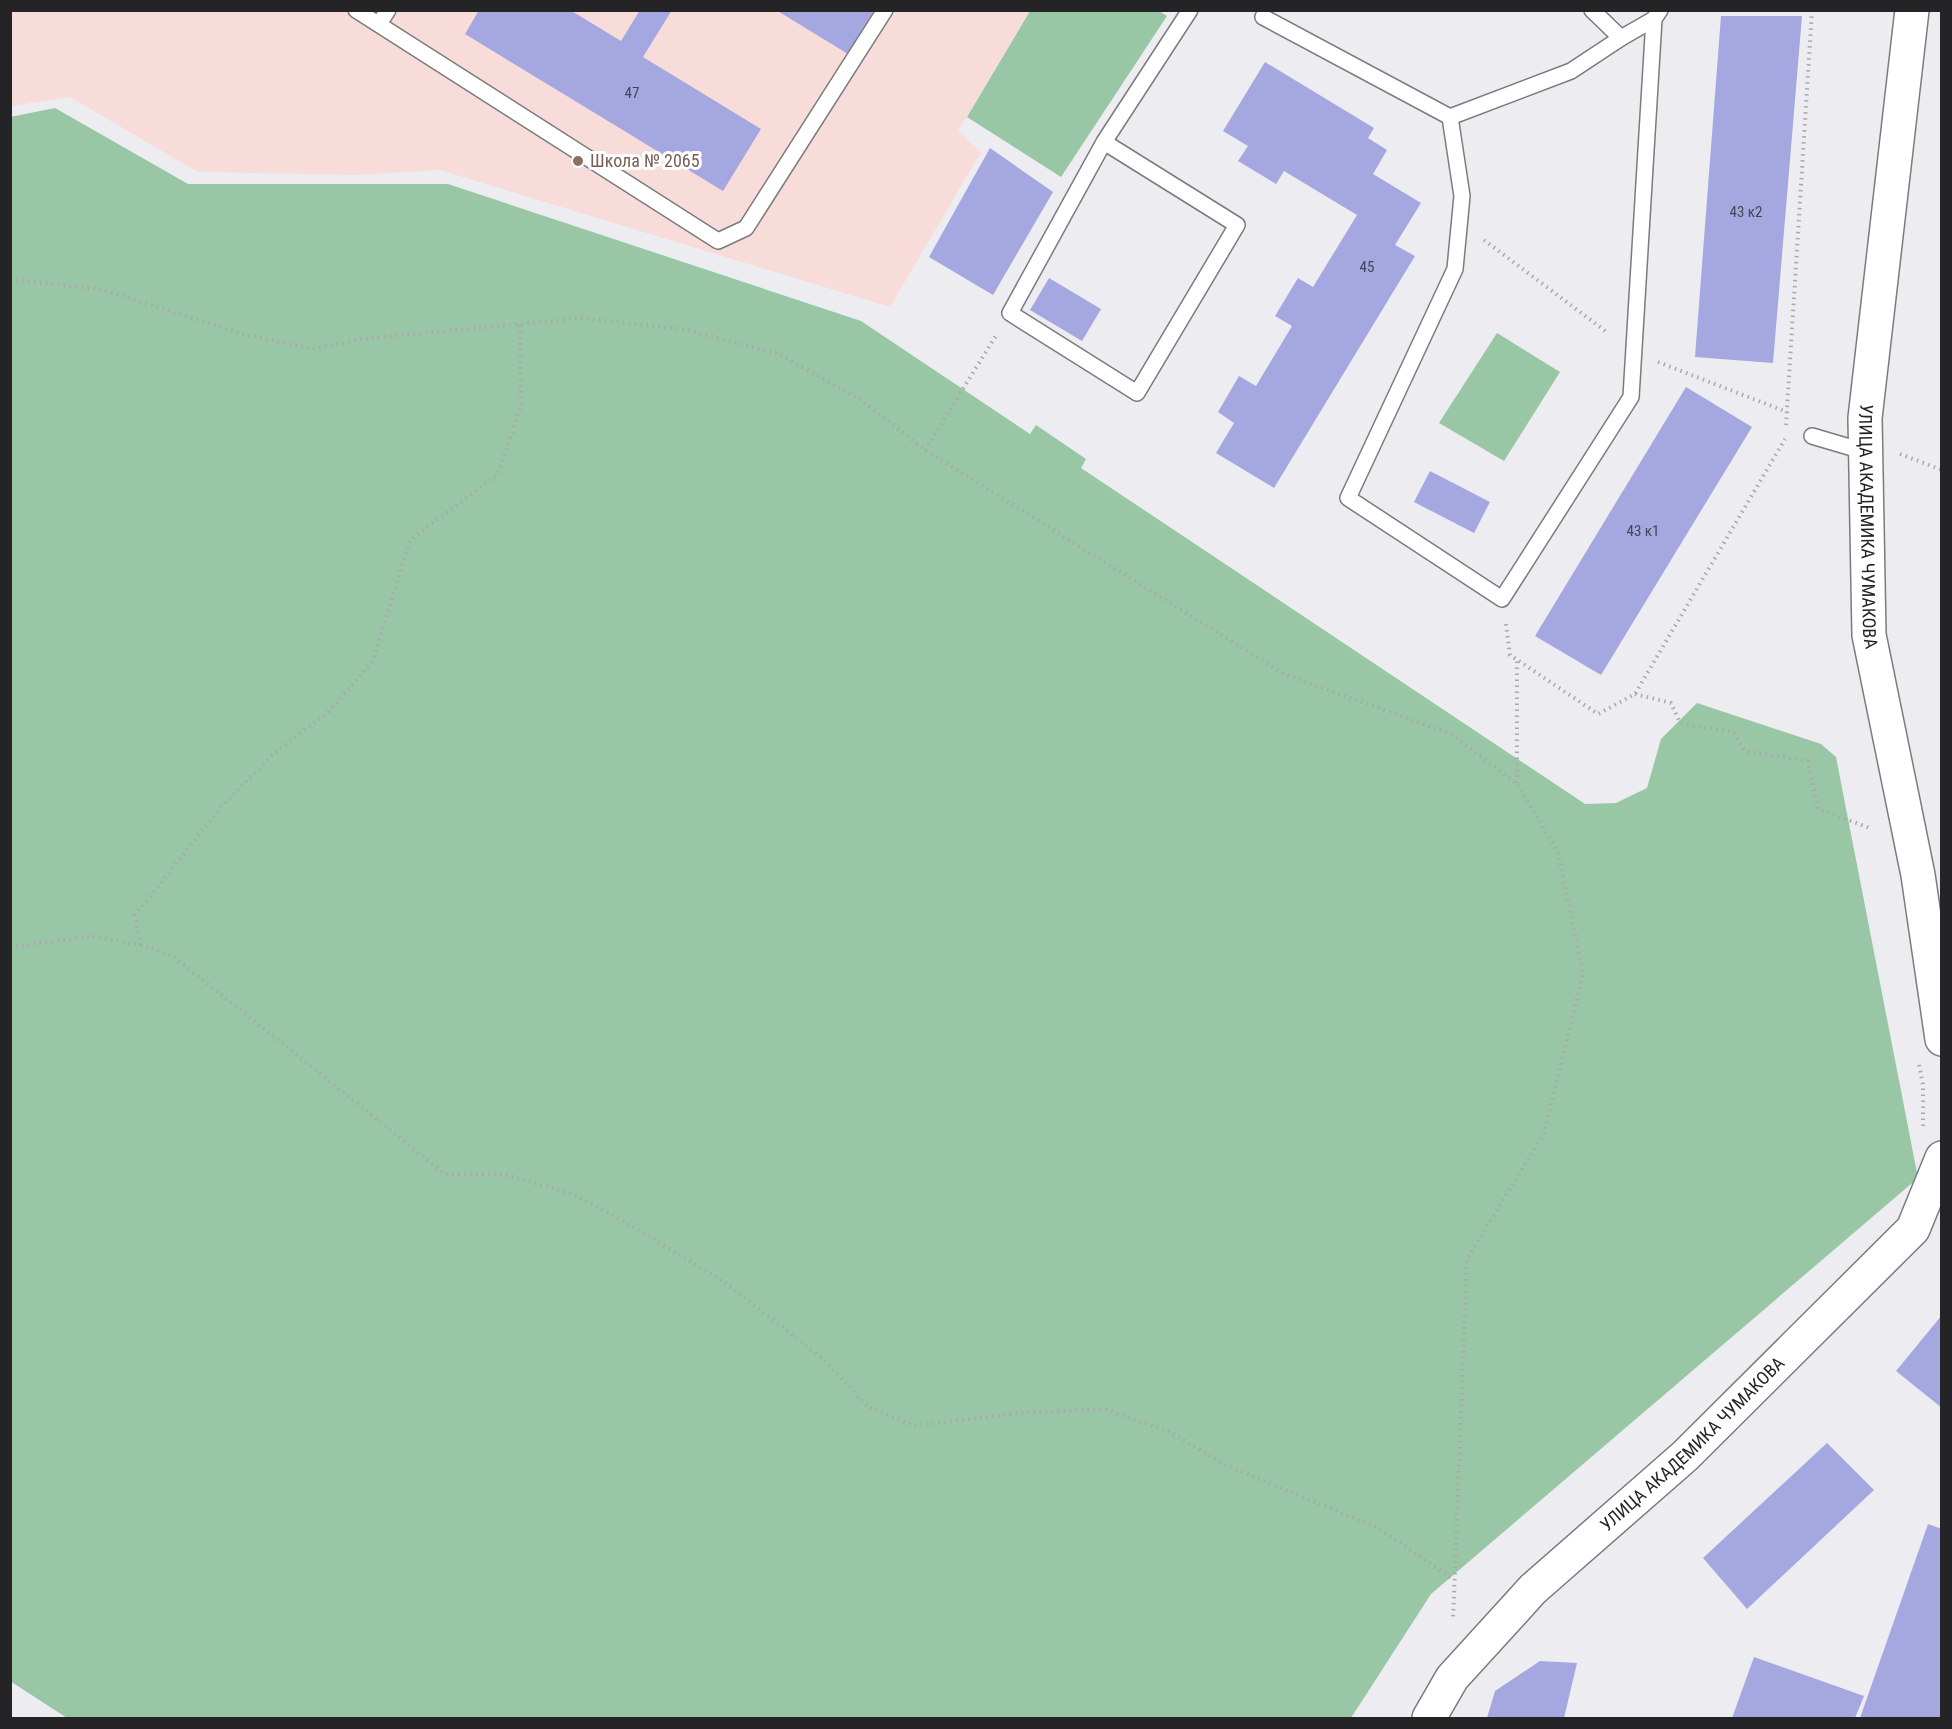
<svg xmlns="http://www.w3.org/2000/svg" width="1952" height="1729" font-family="'Roboto Condensed',sans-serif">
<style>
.education{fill:#f7dcda}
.green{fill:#99c7a5}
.building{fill:#a5a8e0}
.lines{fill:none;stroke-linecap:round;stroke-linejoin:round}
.service-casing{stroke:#7b7b7f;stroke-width:18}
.tertiary-casing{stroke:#7b7b7f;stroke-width:36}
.path{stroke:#a9a9ad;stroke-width:4;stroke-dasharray:1.5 4.5;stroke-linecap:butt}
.service{stroke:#fff;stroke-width:15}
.tertiary{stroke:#fff;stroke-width:33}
.education-dot{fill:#8d6e63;stroke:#fff;stroke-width:2}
.labels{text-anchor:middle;stroke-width:6;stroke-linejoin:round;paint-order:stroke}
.number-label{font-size:15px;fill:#444554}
.education-label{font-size:18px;fill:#785e54;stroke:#fff;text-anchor:start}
.street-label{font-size:18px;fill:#242426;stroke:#fff}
</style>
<rect width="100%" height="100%" fill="#ececf1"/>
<!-- education -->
<path class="education" d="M11 11H1030L958 131 981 152 890 307 440 170 357 175 198 172 70 97 11 106Z"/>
<!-- green -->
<g class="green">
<path d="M1159 11 1167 16 1061 177 967 117 1030 11Z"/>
<path d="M55 108 188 184H448L861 321 1030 434 1036 425 1086 459 1081 468 1585 804 1616 803 1647 788 1661 739 1697 703 1821 744 1836 757 1918 1178 1431 1594 1351 1718H67L10 1681V117Z"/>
<path d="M1497 333 1560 372 1504 461 1439 423Z"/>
</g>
<!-- building -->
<g class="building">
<path d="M479 10H570L621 41 640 10H672L643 57 761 129 723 191 465 34Z"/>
<path d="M776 10H874L848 54Z"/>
<path d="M1721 16H1802L1773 363 1695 357Z"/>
<path d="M1265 62 1374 128 1368 138 1387 150 1373 174 1421 203 1395 245 1415 256 1274 488 1216 453 1234 423 1218 412 1239 376 1256 386 1292 326 1275 316 1298 278 1313 287 1357 215 1284 171 1276 184 1238 161 1248 146 1223 131Z"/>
<path d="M990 148 1053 192 993 295 929 257Z"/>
<path d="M1049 278 1101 309 1082 341 1030 310Z"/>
<path d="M1686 387 1752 427 1601 675 1535 636Z"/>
<path d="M1430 471 1490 502 1474 533 1414 502Z"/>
<path d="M1942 1315V1408L1896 1371Z"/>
<path d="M1827 1443 1874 1490 1747 1609 1703 1558Z"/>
<path d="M1928 1524 1942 1529V1718H1860Z"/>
<path d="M1754 1657 1864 1696 1855 1718H1732Z"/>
<path d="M1540 1661 1577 1663 1564 1718H1487L1495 1691Z"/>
</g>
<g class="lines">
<defs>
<g id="service">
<path d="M356 10 718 241 746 228 885 10"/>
<path d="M1592 10 1621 38 1654 19 1660 10"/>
<path d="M1263 17 1450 117 1571 71 1621 38"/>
<path d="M379 24 388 10"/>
<path d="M1450 117 1462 196 1455 269 1348 498 1502 599 1631 397 1654 19"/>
<path d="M1104 142 1237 225 1137 393 1010 313 1104 142 1190 10"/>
<path d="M1812 436 1866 452"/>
</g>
<g id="tertiary">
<path id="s1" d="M1912 10 1865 418 1869 635 1918 875 1942 1039"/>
<path id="s2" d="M1429 1718 1452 1678 1533 1589 1685 1456 1913 1229 1942 1158"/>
</g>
</defs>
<!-- service casing -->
<use href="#service" class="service-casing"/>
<!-- tertiary casing -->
<use href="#tertiary" class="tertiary-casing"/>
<!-- path -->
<g class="path">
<path d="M1484 240 1608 333"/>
<path d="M10 280 101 289 242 334 314 349 361 339 581 318 683 329 779 354 861 400 925 450 1284 674 1451 734 1517 784 1558 852 1583 973 1544 1134 1467 1259 1453 1620"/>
<path d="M1658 362 1787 412"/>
<path d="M1786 425 1812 10"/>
<path d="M925 450 997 334"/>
<path d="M1900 454 1942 470"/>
<path d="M1506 624 1510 655 1598 714 1635 694 1785 439"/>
<path d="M1635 694 1671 703 1680 723 1733 732 1745 751 1808 761 1818 809 1870 828"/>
<path d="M1517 783V659"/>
<path d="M141 945 135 915 222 806 273 754 328 712 373 661 410 540 498 474 521 406 520 324"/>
<path d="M10 947 93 936 141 945 173 956 445 1174H503L572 1194 627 1223 727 1284 823 1359 868 1407 915 1426 1018 1413 1104 1409 1168 1431 1226 1465 1380 1529 1454 1580"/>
<path d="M1919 1065 1923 1085V1129"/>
</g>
<!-- service -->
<use href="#service" class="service"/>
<!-- tertiary -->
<use href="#tertiary" class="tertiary"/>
</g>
<!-- markers -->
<circle class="education-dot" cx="578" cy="161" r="6"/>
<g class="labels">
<!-- number labels -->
<g class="number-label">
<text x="632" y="98">47</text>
<text x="1746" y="217">43 к2</text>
<text x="1367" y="272">45</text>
<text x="1643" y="536">43 к1</text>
</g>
<!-- education labels -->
<g class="education-label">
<text x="590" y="167">Школа № 2065</text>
</g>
<!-- street labels -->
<g class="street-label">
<text dy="6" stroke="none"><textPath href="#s1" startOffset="519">УЛИЦА АКАДЕМИКА ЧУМАКОВА</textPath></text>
<text dy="6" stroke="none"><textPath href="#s2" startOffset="382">УЛИЦА АКАДЕМИКА ЧУМАКОВА</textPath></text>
</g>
</g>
<!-- border -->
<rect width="1952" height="1729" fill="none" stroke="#242426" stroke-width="24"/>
</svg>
